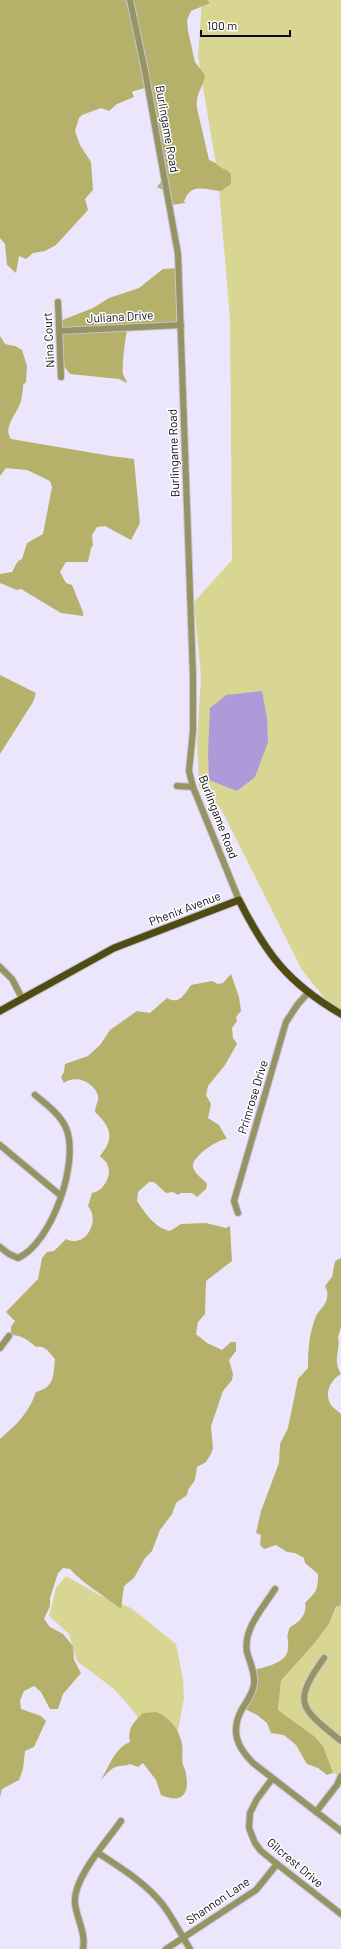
<svg xmlns="http://www.w3.org/2000/svg" width="341" height="1949" font-family="Barlow,sans-serif">
<style>
.green{fill:#d9d593}
.forest{fill:#b5b16b}
.water{fill:#ad9bd9}
.lines{fill:none;stroke-linecap:round;stroke-linejoin:round}
.minor-casing{stroke:#c8c3d7;stroke-width:8}
.major-casing{stroke:#c8c3d7;stroke-width:9}
.minor{stroke:#979463;stroke-width:6}
.major{stroke:#504c11;stroke-width:7}
.labels{text-anchor:middle;stroke-width:3;stroke-linejoin:round;paint-order:stroke}
.street-label{font-size:12px;fill:#0c0a11;stroke:#fff}
</style>
<rect width="100%" height="100%" fill="#ece6fd"/>
<!-- green -->
<g class="green">
<path d="M202 0H341V1010L326 1000 302 970 221 809 199 787 197 742 201 677 194 602 232 560 230 319 218 177 198 57Z"/>
<path d="M66 1576 99 1595 131 1608 176 1644 183 1679 184 1699 175 1745 160 1772 136 1714 114 1689 77 1661 69 1634 49 1616 56 1588Z"/>
<path d="M341 1605V1778L331 1771 323 1746 314 1736 278 1710 281 1682 313 1645 329 1624 337 1607Z"/>
</g>
<!-- forest -->
<g class="forest">
<path d="M0 0H207L210 3 191 11 187 20 188 31 195 62 205 75C204 87 195 93 197 108L209 160C217 162 219 169 227 170L231 174V184L221 191C210 191 196 184 188 194 185 197 186 199 183 202H186L185 203 171 205 168 192 157 187 165 176 148 87 134 91 132 92 134 97 117 104 109 111 101 108 82 115 79 118 75 131 80 145 91 162 93 190 85 199 88 210 56 245 45 251 33 253 26 259 19 256 16 273 7 265 5 244 0 238Z"/>
<path d="M179 268 181 324 128 327C125 336 122 366 123 374 124 377 126 379 127 383L119 379 70 374 62 364 60 321 93 308 109 298 139 288 163 269Z"/>
<path d="M0 336 5 344 15 346 22 350 27 366 26 382 23 385C23 390 22 396 21 401 18 413 2 427 11 439L111 456 134 459 140 523 131 540 105 526 97 527 92 535 93 546 91 548 88 562H66L60 572 66 583 72 585 83 612V616L61 613 21 589 17 590 0 583V574L12 572 18 561 22 559 27 543 43 534 52 487 50 481 27 470 6 468 0 476Z"/>
<path d="M0 675 36 693 33 702 0 754Z"/>
<path d="M231 974 239 997 241 1011 236 1017 237 1021 232 1028 233 1038 237 1044 225 1065 208 1086 206 1095 211 1104 208 1118 219 1125 227 1139C218 1139 191 1157 193 1167 194 1173 203 1179 207 1184L206 1189 197 1197 192 1193H181L178 1195 173 1192 166 1193 154 1182H149L138 1192 137 1201C145 1213 155 1228 170 1231L181 1224 206 1223 226 1228 230 1226 232 1261 206 1281 205 1314 198 1322 196 1334 207 1343 222 1350 231 1342H236V1351L229 1360 233 1374 232 1380 223 1391 211 1426 213 1448 211 1454 206 1462 197 1467 195 1480 188 1490 187 1495 176 1503 172 1514 160 1530 152 1551 145 1558 134 1578 124 1586 121 1609C105 1596 83 1584 70 1569L63 1568 58 1573 50 1598V1606L44 1619 50 1627 63 1634 73 1646 74 1660 81 1673 63 1694 58 1709H50L41 1692 34 1686 24 1691 20 1701 21 1709 41 1716 46 1721 34 1747 25 1751 23 1769 19 1780 2 1789 0 1797V1439C18 1423 28 1414 36 1392 55 1387 53 1376 55 1359 49 1352 45 1345 36 1347 28 1340 22 1335 11 1335V1327L15 1321 6 1312 38 1279 42 1258 47 1252 54 1251 66 1239C85 1249 101 1221 88 1206L92 1193C103 1192 112 1176 108 1166 107 1162 103 1159 100 1156 115 1138 111 1127 95 1112 95 1106 99 1101 98 1096 95 1082 75 1074 64 1083L61 1077 64 1072 65 1064 88 1056 100 1045 110 1030 137 1011 150 1013 167 998C179 1005 184 995 191 985L212 981 218 984 223 983Z"/>
<path d="M341 1258V1327L338 1337C341 1349 332 1360 341 1374 330 1380 324 1394 331 1405 333 1408 338 1411 341 1414V1605L336 1607 329 1624 313 1645 281 1681 278 1710 314 1736 323 1746 333 1773 327 1775 318 1768 307 1764 296 1745 284 1735 271 1733 267 1723 257 1715 243 1708 251 1691 253 1670C265 1667 288 1663 288 1648 289 1638 285 1639 290 1627 299 1623 308 1613 305 1603 316 1592 318 1591 318 1574L305 1563 304 1558 295 1553 287 1552 276 1545 264 1549 260 1545 261 1535 256 1533 261 1511 279 1463 280 1444 288 1428 298 1379 308 1368C308 1350 309 1334 316 1316 319 1310 326 1305 327 1298 328 1293 327 1290 325 1286L332 1277 335 1261Z"/>
<path d="M156 1712C168 1716 178 1728 181 1740 184 1748 181 1757 183 1765 184 1768 186 1771 186 1774 190 1795 181 1804 161 1795L156 1780 143 1763 138 1767 130 1764C126 1766 125 1765 120 1766 112 1766 106 1775 101 1780 109 1766 115 1748 130 1742 127 1728 134 1722 143 1713Z"/>
</g>
<!-- water -->
<path class="water" d="M262 691 267 718 268 742 255 777 237 791 209 780 208 753 210 708 226 695Z"/>
<g class="lines">
<defs>
<g id="minor">
<path d="M130 0 145 71 178 254 193 677V731L189 771 193 787 239 900"/>
<path d="M58 302 61 377"/>
<path d="M60 331 181 325"/>
<path d="M177 786 193 787"/>
<path d="M0 967 12 979 22 998"/>
<path d="M0 1145 60 1195"/>
<path d="M238 1213 234 1201 286 1022 298 1004 308 993"/>
<path d="M0 1247 9 1254 18 1258C52 1243 80 1161 66 1128 60 1114 46 1104 35 1095"/>
<path d="M0 1348 9 1336"/>
<path d="M275 1589C263 1608 243 1629 247 1652 250 1664 255 1670 254 1684 253 1693 247 1701 242 1709 230 1731 237 1747 253 1763L341 1831"/>
<path d="M324 1658C291 1704 301 1708 341 1741"/>
<path d="M272 1779 257 1799 250 1813 249 1828 255 1843 261 1851 277 1864 341 1914"/>
<path d="M316 1812 337 1785 341 1776"/>
<path d="M98 1853C121 1868 146 1883 163 1905 173 1918 181 1935 190 1949"/>
<path d="M83 1949C86 1933 77 1919 75 1904 72 1879 107 1841 121 1821"/>
<path d="M166 1949 256 1890 277 1864"/>
</g>
<path id="major" d="M0 1011 114 948 239 900C266 954 288 983 341 1014"/>
</defs>
<!-- minor casing -->
<use href="#minor" class="minor-casing"/>
<!-- major casing -->
<use href="#major" class="major-casing"/>
<!-- minor -->
<use href="#minor" class="minor"/>
<!-- major -->
<use href="#major" class="major"/>
</g>
<g class="labels">
<!-- street labels -->
<g class="street-label">
<text transform="translate(167 129) rotate(80)" y="4">Burlingame Road</text>
<text transform="translate(120 317) rotate(-3)" y="4">Juliana Drive</text>
<text transform="translate(49 340) rotate(-93)" y="4">Nina Court</text>
<text transform="translate(174 453) rotate(-92)" y="4">Burlingame Road</text>
<text transform="translate(218 817) rotate(69)" y="4">Burlingame Road</text>
<text transform="translate(185 909) rotate(-21)" y="4">Phenix Avenue</text>
<text transform="translate(253 1097) rotate(-73)" y="4">Primrose Drive</text>
<text transform="translate(295 1863) rotate(40)" y="4">Gilcrest Drive</text>
<text transform="translate(218 1901) rotate(-34)" y="4">Shannon Lane</text>
</g>
</g>
<!-- scale -->
<path d="M201 30v6h89v-6" fill="none" stroke="#0c0a11" stroke-width="2"/>
<text x="207" y="30" font-size="12" fill="#0c0a11" stroke="#ffffff" stroke-width="3" paint-order="stroke">100 m</text>
</svg>
